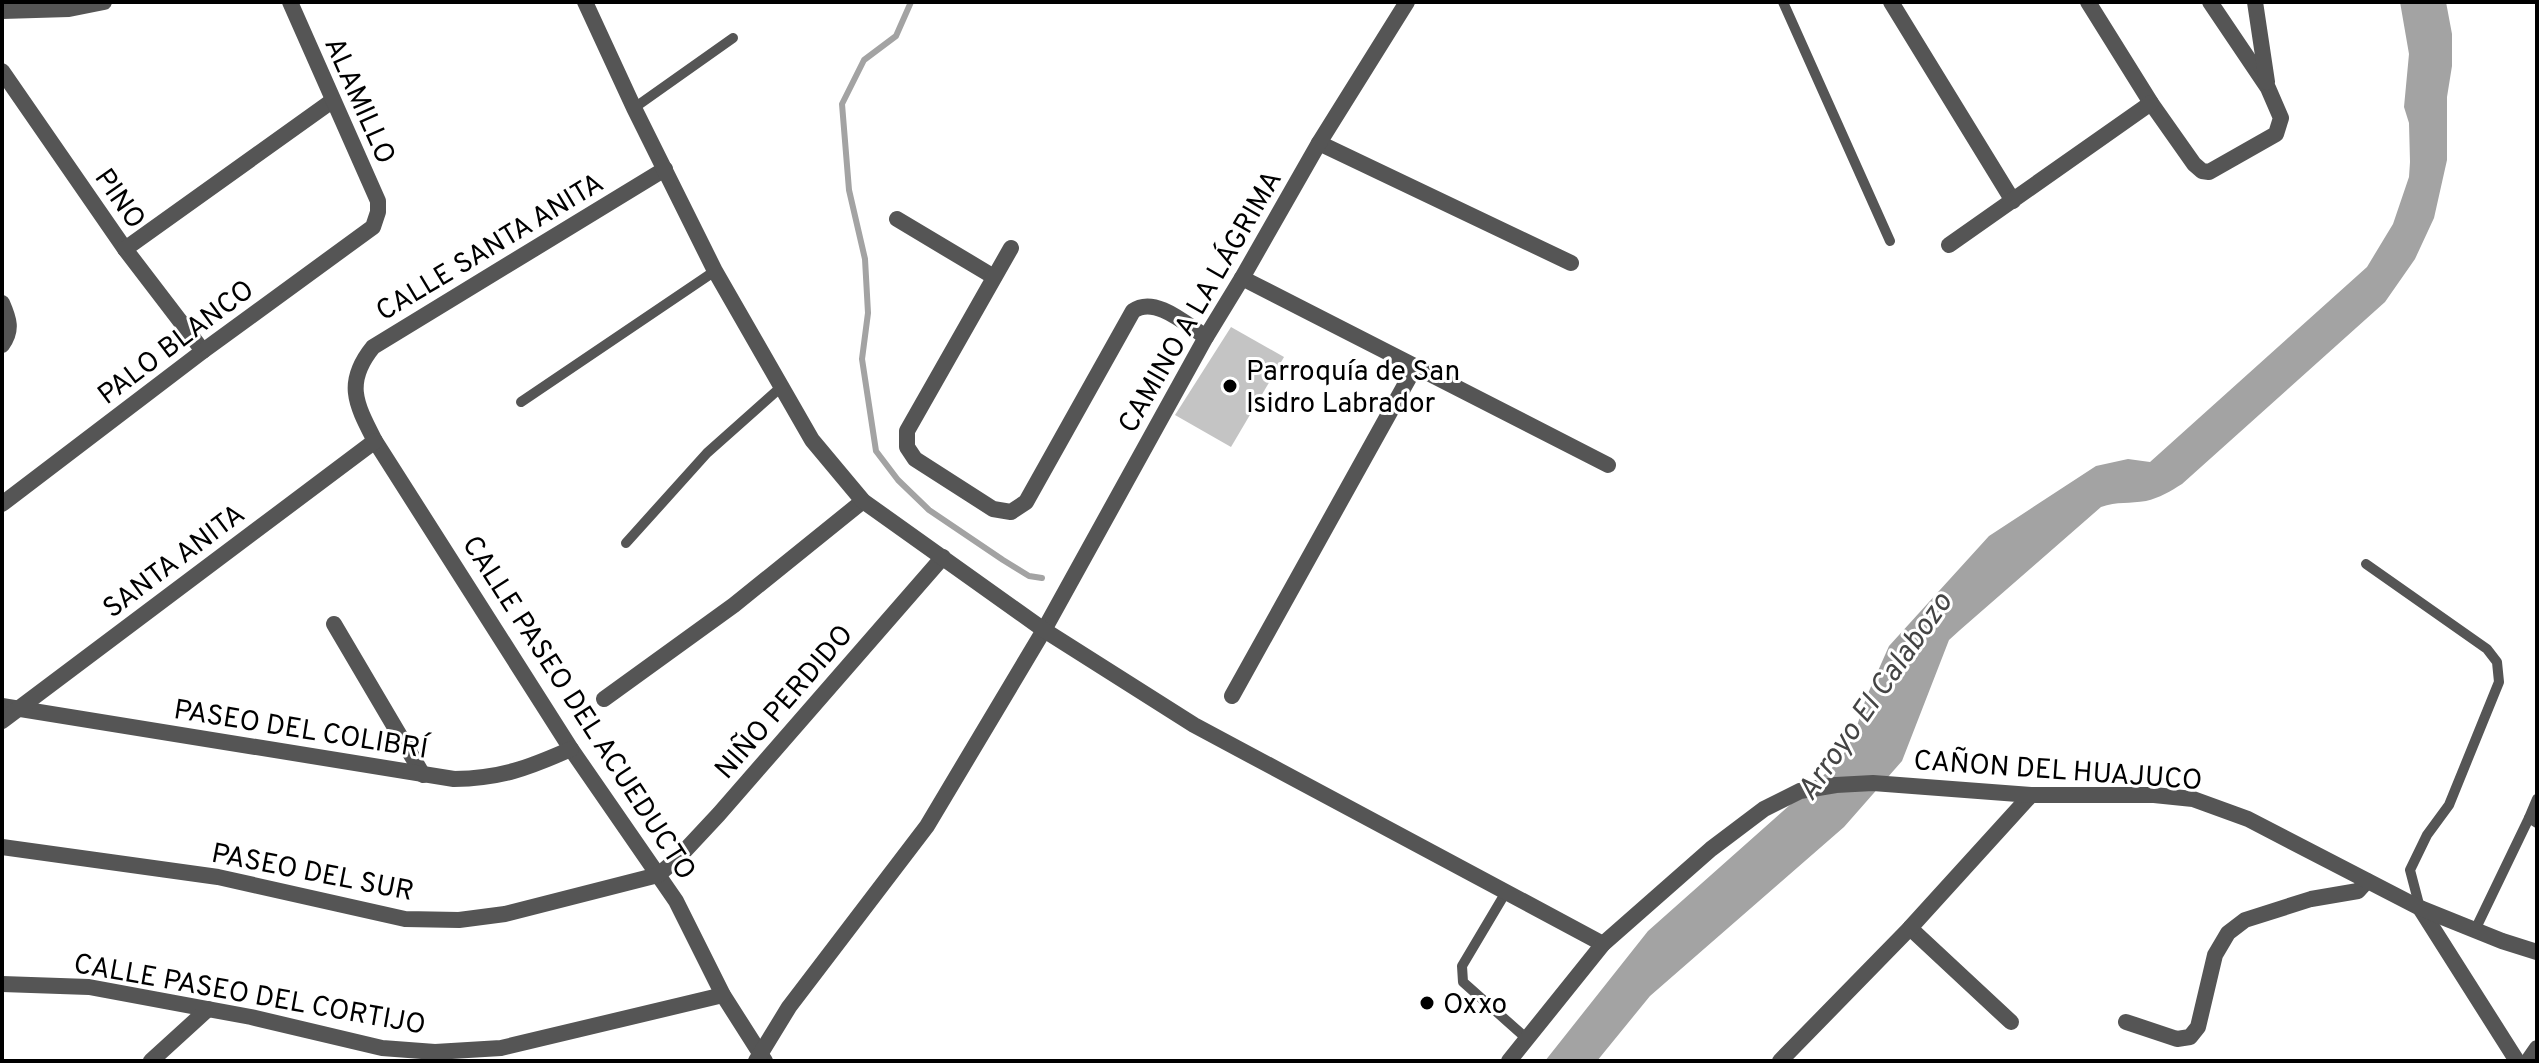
<svg xmlns="http://www.w3.org/2000/svg" width="2539" height="1063" font-family="Overpass,sans-serif">
<style>
.water{fill:#a3a3a3}
.lines{fill:none;stroke-linecap:round;stroke-linejoin:round}
.stream{stroke:#a3a3a3;stroke-width:6}
.building{fill:#c4c4c4}
.service{stroke:#555;stroke-width:10}
.minor{stroke:#555;stroke-width:16}
.tertiary{stroke:#555;stroke-width:16}
.poi-dot{fill:#000;stroke:#fff;stroke-width:3}
.labels{text-anchor:middle;stroke-width:6;stroke-linejoin:round;paint-order:stroke}
.street-label{font-size:28px;fill:#000;stroke:#fff}
.poi-label{font-size:28px;fill:#000;stroke:#fff;text-anchor:start}
.water-label{font-size:30px;font-style:italic;fill:#444;stroke:#fff}
</style>
<rect width="100%" height="100%" fill="#fff"/>
<!-- water -->
<path class="water" d="M2400 2H2446L2452 34V66L2447 97V160L2434 218 2415 259 2385 302 2182 484C2171 491 2159 498 2146 501 2130 504 2117 501 2101 507L1960 630 1949 640 1902 761 1844 827 1650 996 1597 1061H1545L1648 931 1835 765 1847 749 1856 729 1866 698 1889 646 1989 536 2096 466 2128 459 2150 462 2367 267 2393 224 2409 177 2410 162 2409 123 2404 107 2409 54Z"/>
<g class="lines">
<!-- stream -->
<path class="stream" d="M911 2 896 36 864 60 842 104 849 190 865 259 868 313 862 359 876 451 898 480 929 510 1003 560 1029 576 1042 578"/>
</g>
<!-- building -->
<path class="building" d="M1231 327 1284 357 1231 447 1175 415Z"/>
<g class="lines">
<!-- service -->
<g class="service">
<path d="M1783 2 1890 241"/>
<path d="M634 108 733 38"/>
<path d="M521 402 715 271"/>
<path d="M626 543 707 453 780 388"/>
<path d="M2366 564 2487 649 2497 662 2499 682 2449 805 2427 835 2410 870 2420 908"/>
<path d="M2529 818 2537 799"/>
<path d="M1506 892 1462 966 1463 982 1526 1038"/>
<path d="M2475 930 2529 818 2537 823"/>
</g>
<!-- minor -->
<g class="minor">
<path d="M1891 2 2013 201"/>
<path d="M2088 2 2151 103 2194 164 2202 171 2209 172 2276 134 2281 118 2268 88 2210 2"/>
<path d="M2255 2 2267 82"/>
<path d="M2 11 69 9 104 2"/>
<path d="M2 71 125 249 203 351"/>
<path d="M1319 143 1571 263"/>
<path d="M665 169 373 347C344 383 356 404 375 441L571 749 676 901 723 995 765 1061"/>
<path d="M897 219 994 277"/>
<path d="M1949 245 2151 103"/>
<path d="M1011 248 907 431V447L915 459 993 509 1011 512 1026 502 1133 311C1155 295 1187 325 1206 337"/>
<path d="M125 249 332 101"/>
<path d="M1242 278 1608 465"/>
<path d="M2 303C9 319 13 330 2 345"/>
<path d="M2 504 203 351 373 227 378 212V201L290 2"/>
<path d="M334 624 423 775"/>
<path d="M1232 696 1415 367"/>
<path d="M604 699 734 605 863 501"/>
<path d="M2 706 454 779C502 778 528 768 571 749"/>
<path d="M2 721 375 441"/>
<path d="M2 847 218 877 405 919 459 920 505 914 658 875 677 859 719 814 943 557"/>
<path d="M2420 908 2517 1061"/>
<path d="M1910 928 2011 1022"/>
<path d="M2 984 89 987 251 1017 382 1048 435 1052 501 1048 723 995"/>
<path d="M2126 1022 2177 1039 2190 1037 2198 1027 2215 955 2228 933 2245 920 2311 899 2358 891 2367 881"/>
<path d="M151 1061 208 1009"/>
<path d="M756 1061 789 1007 927 826 1044 630 1206 337 1242 278 1319 143 1407 2"/>
<path d="M1780 1061 1910 928 2031 795"/>
<path d="M2528 1061 2537 1048"/>
</g>
<!-- tertiary -->
<g class="tertiary">
<path d="M585 2 634 108 715 271 812 440 863 501 1044 630 1194 725 1603 944"/>
<path d="M1509 1061 1603 944 1711 849 1764 809 1800 791 1836 785 1873 783 2031 795H2154L2193 799 2248 819 2420 908 2502 941 2537 952"/>
</g>
</g>
<!-- markers -->
<g class="poi-dot">
<circle cx="1230" cy="386" r="8"/>
<circle cx="1427" cy="1003" r="8"/>
</g>
<g class="labels">
<!-- street labels -->
<g class="street-label">
<text transform="translate(361 100) rotate(66)" y="10">ALAMILLO</text>
<text transform="translate(121 198) rotate(55)" y="10">PINO</text>
<text transform="translate(489 246) rotate(-31)" y="10">CALLE SANTA ANITA</text>
<text transform="translate(1199 301) rotate(-60)" y="10">CAMINO A LA LÁGRIMA</text>
<text transform="translate(175 341) rotate(-37)" y="10">PALO BLANCO</text>
<text transform="translate(173 560) rotate(-37)" y="10">SANTA ANITA</text>
<text transform="translate(783 701) rotate(-49)" y="10">NIÑO PERDIDO</text>
<text transform="translate(580 707) rotate(57)" y="10">CALLE PASEO DEL ACUEDUCTO</text>
<text transform="translate(301 728) rotate(9)" y="10">PASEO DEL COLIBRÍ</text>
<text transform="translate(2058 769) rotate(4)" y="10">CAÑON DEL HUAJUCO</text>
<text transform="translate(313 871) rotate(11)" y="10">PASEO DEL SUR</text>
<text transform="translate(250 993) rotate(10)" y="10">CALLE PASEO DEL CORTIJO</text>
</g>
<!-- poi labels -->
<g class="poi-label">
<text x="1246" y="380">Parroquía de San<tspan x="1246" dy="32">Isidro Labrador</tspan></text>
<text x="1443" y="1013">Oxxo</text>
</g>
<!-- water labels -->
<g class="water-label">
<text transform="translate(1874 696) rotate(-55)" y="10">Arroyo El Calabozo</text>
</g>
</g>
<!-- border -->
<rect width="2539" height="1063" fill="none" stroke="#000000" stroke-width="8"/>
</svg>
